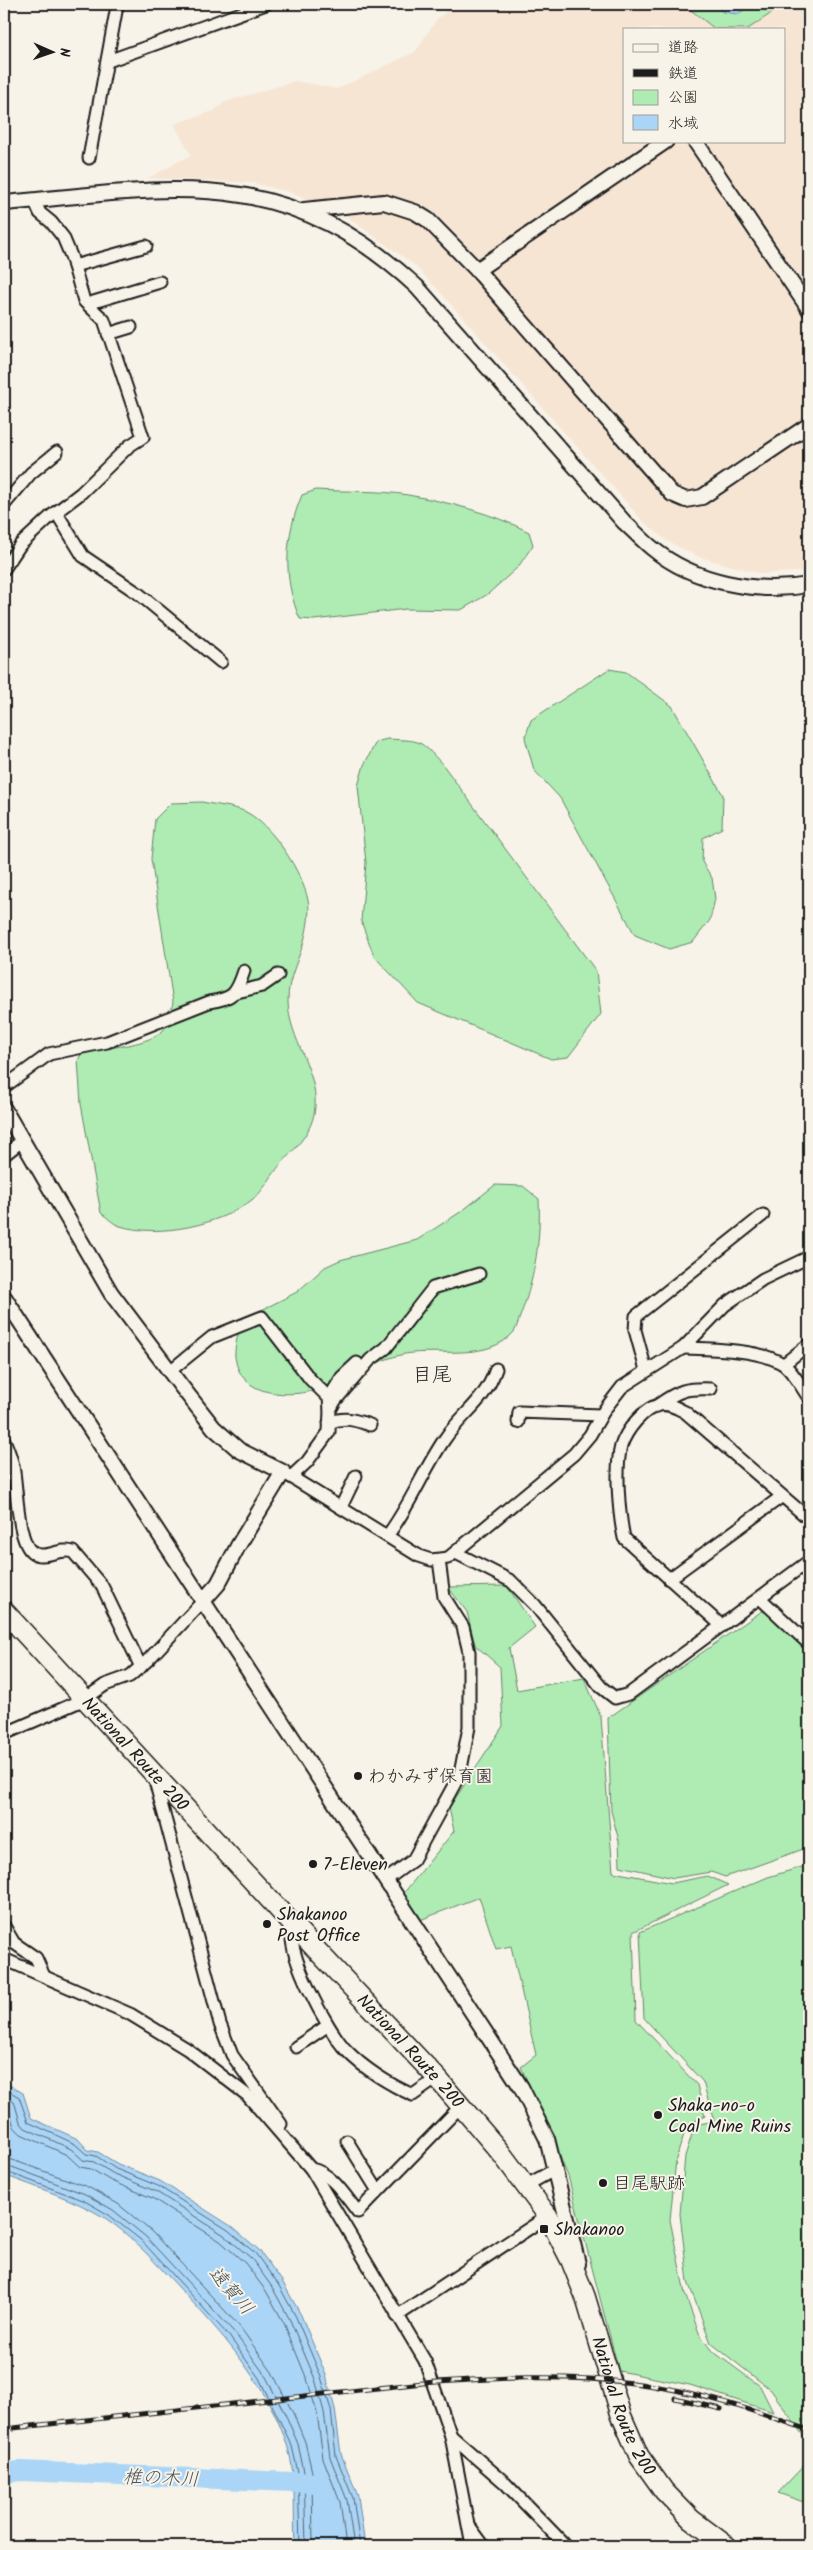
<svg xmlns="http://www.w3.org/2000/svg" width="813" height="2550" font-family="Kalam,'Klee One',sans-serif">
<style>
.built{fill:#f7e5d4}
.green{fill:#aeecb3;stroke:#658468}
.water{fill:#abd5f6;stroke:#728b9f}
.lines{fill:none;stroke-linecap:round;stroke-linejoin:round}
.shore{stroke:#556673;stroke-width:1}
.river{stroke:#abd5f6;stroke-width:20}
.minor-casing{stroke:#1c1c1c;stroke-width:15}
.tertiary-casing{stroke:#1c1c1c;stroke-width:18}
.trunk-casing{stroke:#1c1c1c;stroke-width:22}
.minor{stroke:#f7f3e8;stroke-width:11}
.tertiary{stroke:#f7f3e8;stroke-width:14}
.trunk{stroke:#f7f3e8;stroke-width:19}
.rail-casing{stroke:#1c1c1c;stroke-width:5}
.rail{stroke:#f7f3e8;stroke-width:3;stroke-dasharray:9;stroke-linecap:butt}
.poi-dot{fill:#1c1c1c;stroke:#f7f3e8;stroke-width:2}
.labels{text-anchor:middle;stroke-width:4;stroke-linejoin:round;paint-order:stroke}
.street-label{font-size:18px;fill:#1c1c1c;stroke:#f7f3e8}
.poi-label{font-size:18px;fill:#1c1c1c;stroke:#f7f3e8;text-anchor:start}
.water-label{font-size:19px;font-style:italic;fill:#47545d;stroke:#f7f3e8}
.quarter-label{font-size:20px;fill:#1c1c1c;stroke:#f7f3e8}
</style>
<rect width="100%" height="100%" fill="#f7f3e8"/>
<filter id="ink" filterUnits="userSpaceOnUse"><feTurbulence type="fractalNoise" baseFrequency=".02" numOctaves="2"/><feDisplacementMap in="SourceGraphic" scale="10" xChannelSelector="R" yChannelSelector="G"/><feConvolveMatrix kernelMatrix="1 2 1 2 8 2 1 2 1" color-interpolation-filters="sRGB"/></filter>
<g filter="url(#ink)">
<!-- built -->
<path class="built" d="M455 4H683L715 29H624V141H784V29H748L785 4H809V571L762 574 699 557 667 541 642 520 440 292 413 264 347 217 289 192 253 183 148 178 191 155 174 124 214 111 225 102 296 81 337 89 415 52 437 19Z"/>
<!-- green -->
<g class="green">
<path d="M683 4H785L748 29H715Z"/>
<path d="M316 490C346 492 378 490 408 495 448 502 492 513 529 532L533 545 518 567 488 594 461 610 406 609 314 620 300 619C282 578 285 535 302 495Z"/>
<path d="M609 669 626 672 672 706 723 795 722 828 703 838 702 862 712 878 715 899 710 920 693 942 669 949 635 935 560 798 534 770 525 738 531 720Z"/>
<path d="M387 739C422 741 418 738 443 765L596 971 601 1014 568 1057 551 1059 418 1003 374 956 361 921 366 863 358 786 364 765 376 742Z"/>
<path d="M202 802C215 805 233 806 246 812 272 825 302 872 308 900 310 909 308 924 306 933 301 957 287 977 288 1002 289 1039 318 1070 315 1107 313 1132 296 1147 281 1164 271 1175 264 1191 253 1199 221 1225 159 1238 120 1226 113 1224 107 1217 101 1213L81 1104 78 1060 83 1051C104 1048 152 1046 165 1028 170 1020 171 1010 173 1002L151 859 155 819 171 803Z"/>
<path d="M495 1185 523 1186 539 1199C541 1239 535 1277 521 1314 519 1319 517 1327 514 1332 488 1362 439 1348 405 1354 373 1360 351 1380 321 1389 289 1398 240 1398 235 1357 234 1346 239 1331 242 1320L297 1292 325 1267 340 1260 417 1240 462 1211Z"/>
<path d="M507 1586 535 1627 509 1648 517 1690 584 1678 601 1717 613 1872 672 1883 708 1876 728 1885 633 1932 636 2020 697 2085 705 2116 687 2125 676 2159 670 2220 685 2294 699 2333 711 2350 760 2386 773 2412 690 2385 619 2371 568 2176 521 2067 536 2055 511 1946 496 1949 479 1897 420 1920 403 1894 454 1831 449 1808 503 1726 500 1667 475 1645 467 1612 448 1587Z"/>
<path d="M762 1611 770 1614 809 1652V1847L725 1877 711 1872 674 1878 620 1866 619 1841 611 1811 608 1718Z"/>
<path d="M809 1865V2444L771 2390 711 2343 688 2282 680 2214 685 2156 695 2125 714 2121 703 2082 644 2018 640 1932 768 1877Z"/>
<path d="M809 2460V2504L778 2493Z"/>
</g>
<!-- water -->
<g class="water">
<path d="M713 4H752L738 14 723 12Z"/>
<path d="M4 2082 23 2093 31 2118 78 2139 88 2150 98 2152 118 2164 160 2181 231 2226 259 2250 282 2281 301 2315 326 2375 335 2409 341 2454 358 2496 365 2546H295C293 2514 297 2479 288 2448 267 2380 214 2325 167 2275 148 2255 128 2233 105 2218 74 2199 38 2188 4 2175Z"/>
</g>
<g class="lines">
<!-- shore -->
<g class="shore">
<path d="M4 2088 19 2097 28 2122 75 2144 86 2154 96 2156 116 2169 158 2186 228 2230 255 2253 278 2284 296 2317 321 2377 331 2410 336 2456 353 2498 360 2546"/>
<path d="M4 2095 14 2101 20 2122 25 2128 71 2149 83 2160 94 2162 114 2174 155 2191 224 2235 251 2258 272 2287 290 2320 315 2379 324 2412 330 2457 347 2500 354 2546"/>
<path d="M4 2104 8 2107 14 2127 21 2134 67 2155 80 2167 91 2169 111 2181 152 2198 220 2241 245 2263 266 2291 284 2323 308 2382 317 2413 323 2458 340 2502 346 2546"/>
<path d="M4 2157 88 2187 118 2204 152 2232 240 2327 272 2372 294 2415 305 2442 312 2472 313 2546"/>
<path d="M4 2164 85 2194 113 2210 146 2237 234 2332 265 2375 287 2418 298 2444 304 2472 306 2546"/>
<path d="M4 2171 83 2200 109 2215 142 2241 229 2336 259 2378 292 2446 298 2472 300 2546"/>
</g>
<!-- river -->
<path class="river" d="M4 2473 20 2471 319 2483"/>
<defs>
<g id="minor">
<path d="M108 61 266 4"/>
<path d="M89 158 117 6"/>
<path d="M74 266 146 246"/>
<path d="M87 304 160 282"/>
<path d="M108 334 131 327"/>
<path d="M4 505 31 473 57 452"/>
<path d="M56 512 83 556 139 594 221 662"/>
<path d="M4 569 20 545 51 516 81 493 129 446 143 437 104 320 84 301 71 256 63 237 51 222 40 213 34 200"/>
<path d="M237 992 262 986 278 975"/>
<path d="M4 1087 49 1054 107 1042 209 1002C233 998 236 995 244 971"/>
<path d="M4 1155 23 1140"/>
<path d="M683 1348C710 1349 760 1349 783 1364 793 1371 802 1388 809 1398"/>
<path d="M784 1364 809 1344"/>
<path d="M646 1370 635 1330 636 1316 763 1215"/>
<path d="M170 1371 212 1337 262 1317 310 1379 329 1398 330 1410"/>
<path d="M329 1398 342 1377 357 1363"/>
<path d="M658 1405C679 1390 686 1388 711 1389"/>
<path d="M518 1422 519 1412 601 1415"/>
<path d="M329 1423C345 1416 355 1420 370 1425"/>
<path d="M4 1440C8 1449 11 1457 13 1466 17 1484 17 1541 32 1552 44 1561 60 1547 73 1552L102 1586 141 1667"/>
<path d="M283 1472 419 1556 431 1560 448 1558 574 1454 590 1435 605 1409 622 1387 683 1348 725 1305 763 1279 809 1257"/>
<path d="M291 1477 307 1462 329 1432 330 1410 335 1401 370 1360 386 1348 433 1288 479 1274"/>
<path d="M341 1507 356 1476"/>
<path d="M387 1536C410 1506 423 1471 444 1440 463 1412 484 1403 496 1369"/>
<path d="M456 1553 511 1581 535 1605 601 1687 615 1698 629 1694 809 1561"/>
<path d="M669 1579 781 1497"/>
<path d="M761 1599 809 1644"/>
<path d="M722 1626 624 1538C619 1514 615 1469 621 1446 626 1431 643 1408 660 1405 669 1403 677 1408 685 1412L809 1519"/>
<path d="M4 1734 85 1699 105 1685 130 1676 148 1660 203 1601"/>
<path d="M154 1777 220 2024 232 2055 281 2124"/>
<path d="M386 1880 413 1860 460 1774 469 1727V1652L463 1627 444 1597 439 1560"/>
<path d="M4 1926 14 1943 36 1958 44 1976"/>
<path d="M294 1926C281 1946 329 2033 346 2050 363 2068 390 2085 413 2095L437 2078"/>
<path d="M4 1959 130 2014 187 2049 247 2095 311 2169 425 2361 451 2436 472 2546"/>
<path d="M296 2047 327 2026"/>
<path d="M347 2141 378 2191"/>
<path d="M311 2169C332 2173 345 2196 358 2212L461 2106"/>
<path d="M525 2186 556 2169"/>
<path d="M397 2316 548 2216"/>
<path d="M451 2436 504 2482 566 2546"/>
<path d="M470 2527 484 2546"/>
</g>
<g id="tertiary">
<path d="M695 141 809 309"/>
<path d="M4 203C171 188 282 162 417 287L624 522C633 530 642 540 652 548 694 583 757 594 809 585"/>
<path d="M304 210 384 202 415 212 428 220 477 270 672 494 686 500 702 497 809 425"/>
<path d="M477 270 666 141"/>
<path d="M4 1109 111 1293 181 1386 214 1428 239 1450 283 1472 238 1546 218 1584 203 1601"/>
<path d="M4 1297 521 2087 547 2139 578 2264"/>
</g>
<g id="trunk">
<path id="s1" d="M4 1611 294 1926 437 2078 501 2153 548 2216 571 2261 585 2296 621 2415 639 2456 664 2491 691 2519 727 2546"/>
</g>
</defs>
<!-- minor casing -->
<use href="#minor" class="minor-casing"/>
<!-- tertiary casing -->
<use href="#tertiary" class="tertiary-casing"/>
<!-- trunk casing -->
<use href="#trunk" class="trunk-casing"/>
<!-- minor -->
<use href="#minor" class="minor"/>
<!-- tertiary -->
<use href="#tertiary" class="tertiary"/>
<!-- trunk -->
<use href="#trunk" class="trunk"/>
<defs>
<g id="rail">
<path d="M675 2398 721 2409"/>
<path d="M4 2429 423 2383C493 2378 563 2374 633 2383 693 2390 752 2410 809 2430"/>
</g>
</defs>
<!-- rail casing -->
<use href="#rail" class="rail-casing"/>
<!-- rail -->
<use href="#rail" class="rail"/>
</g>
</g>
<!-- markers -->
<g class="poi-dot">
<circle cx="358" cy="1776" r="5"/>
<circle cx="313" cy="1864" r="5"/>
<circle cx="267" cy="1924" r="5"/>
<circle cx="658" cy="2115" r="5"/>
<circle cx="603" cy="2183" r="5"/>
<rect x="539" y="2224" width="10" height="10" rx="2.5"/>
</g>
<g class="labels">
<!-- street labels -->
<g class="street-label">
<text dy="6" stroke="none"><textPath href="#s1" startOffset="194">National Route 200</textPath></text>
<text dy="6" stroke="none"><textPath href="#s1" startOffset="599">National Route 200</textPath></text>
<text dy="6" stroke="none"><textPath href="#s1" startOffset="1019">National Route 200</textPath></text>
</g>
<!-- poi labels -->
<g class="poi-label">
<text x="368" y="1782">わかみず保育園</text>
<text x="323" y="1870">7-Eleven</text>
<text x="277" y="1920">Shakanoo<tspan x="277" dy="21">Post Office</tspan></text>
<text x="668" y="2111">Shaka-no-o<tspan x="668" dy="21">Coal Mine Ruins</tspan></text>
<text x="613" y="2189">目尾駅跡</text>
<text x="554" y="2235">Shakanoo</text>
</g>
<!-- water labels -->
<g class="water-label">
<text transform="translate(232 2290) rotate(49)" y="7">遠賀川</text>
<text transform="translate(161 2477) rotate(2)" y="7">椎の木川</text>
</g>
<!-- quarter labels -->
<g class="quarter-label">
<text x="432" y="1381">目尾</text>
</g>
</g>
<!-- margin -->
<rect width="813" height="2550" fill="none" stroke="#f7f3e8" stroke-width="20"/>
<rect x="10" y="10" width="793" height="2530" fill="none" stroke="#1c1c1c" stroke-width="2" filter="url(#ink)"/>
<!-- legend -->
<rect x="623" y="28" width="162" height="115" fill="#f7f3e8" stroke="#9f9d96"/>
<rect x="633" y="44" width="25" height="8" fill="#f7f3e8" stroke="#9f9d96"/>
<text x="668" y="52" font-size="15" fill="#1c1c1c">道路</text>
<rect x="633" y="69" width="25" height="8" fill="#1c1c1c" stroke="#9f9d96"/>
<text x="668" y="78" font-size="15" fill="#1c1c1c">鉄道</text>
<rect x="633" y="90" width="25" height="15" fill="#aeecb3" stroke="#9f9d96"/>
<text x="668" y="102" font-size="15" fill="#1c1c1c">公園</text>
<rect x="633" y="115" width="25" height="15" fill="#abd5f6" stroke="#9f9d96"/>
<text x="668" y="128" font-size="15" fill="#1c1c1c">水域</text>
<!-- north arrow -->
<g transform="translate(52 52) rotate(92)" stroke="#f7f3e8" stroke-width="4" paint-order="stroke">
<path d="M0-4L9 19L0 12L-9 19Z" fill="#1c1c1c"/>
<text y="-8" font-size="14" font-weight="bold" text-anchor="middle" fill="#1c1c1c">N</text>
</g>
</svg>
